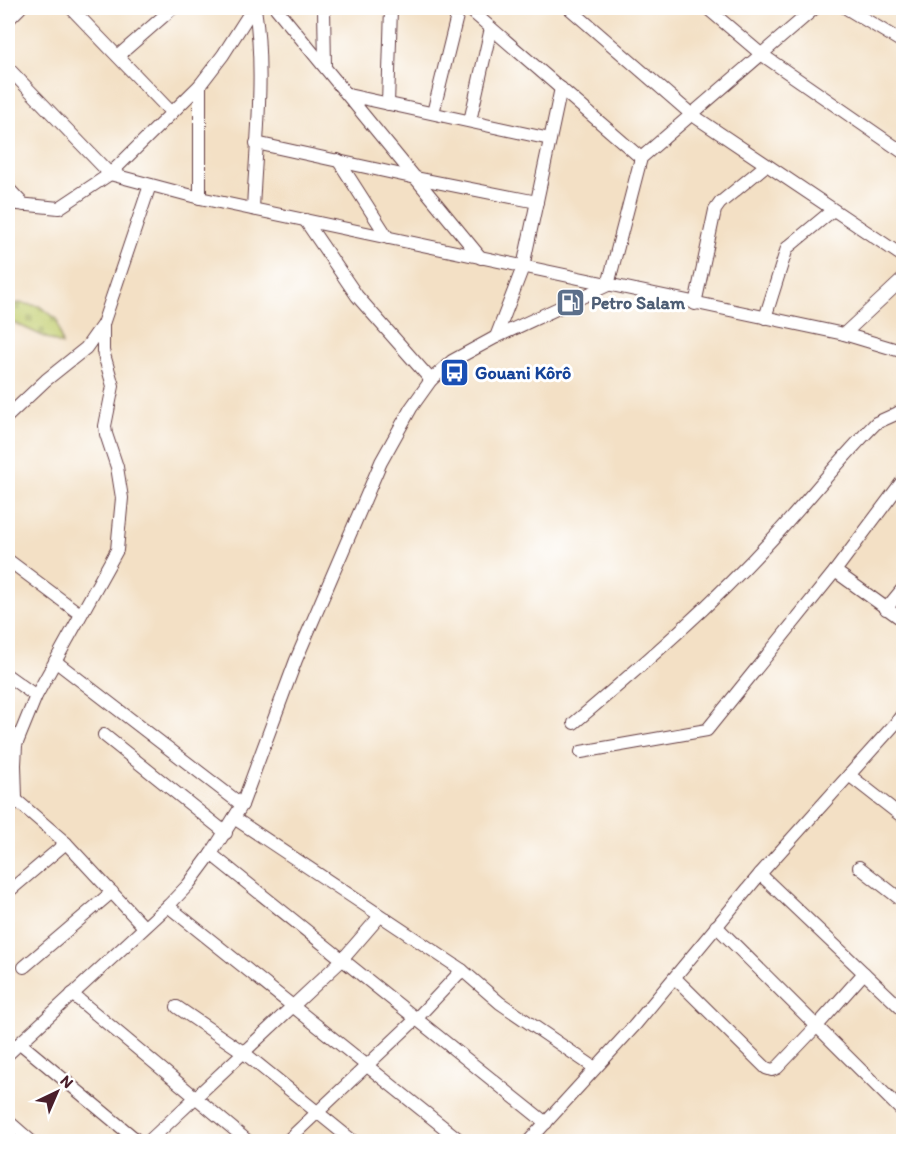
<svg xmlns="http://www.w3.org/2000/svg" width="911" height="1149" font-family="Itim,sans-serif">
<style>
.cemetery{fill:url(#cemetery-stones);stroke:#86764e;stroke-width:1.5}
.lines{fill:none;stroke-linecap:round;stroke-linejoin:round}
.minor-casing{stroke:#633c42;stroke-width:14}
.minor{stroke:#fff;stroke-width:12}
.labels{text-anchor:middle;stroke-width:6;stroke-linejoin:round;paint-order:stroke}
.service-label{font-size:18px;font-weight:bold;fill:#4e5e75;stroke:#fff;text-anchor:start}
.transit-label{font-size:18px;font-weight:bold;fill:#164399;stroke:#fff;text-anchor:start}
</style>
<defs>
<pattern id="cemetery-stones" width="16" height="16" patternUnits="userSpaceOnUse" patternTransform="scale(1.5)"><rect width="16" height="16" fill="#c2ce70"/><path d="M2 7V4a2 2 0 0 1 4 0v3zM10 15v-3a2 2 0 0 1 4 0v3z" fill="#a8b061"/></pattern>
</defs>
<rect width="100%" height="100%" fill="#fff"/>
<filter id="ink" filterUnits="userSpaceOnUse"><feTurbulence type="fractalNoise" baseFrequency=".0167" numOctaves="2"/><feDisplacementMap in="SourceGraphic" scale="12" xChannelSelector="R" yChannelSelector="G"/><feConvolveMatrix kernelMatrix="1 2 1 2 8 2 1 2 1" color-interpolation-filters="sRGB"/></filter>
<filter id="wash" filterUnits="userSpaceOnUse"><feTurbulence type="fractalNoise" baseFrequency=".008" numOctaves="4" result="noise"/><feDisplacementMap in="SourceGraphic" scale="24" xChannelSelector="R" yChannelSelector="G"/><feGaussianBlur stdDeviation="1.35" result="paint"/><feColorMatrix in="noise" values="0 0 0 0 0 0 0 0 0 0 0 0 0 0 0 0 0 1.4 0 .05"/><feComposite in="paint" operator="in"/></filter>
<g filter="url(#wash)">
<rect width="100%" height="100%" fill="#f3e0c5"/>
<!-- cemetery -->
<path class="cemetery" d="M18 303 39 306 57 319 62 345 8 320V306Z"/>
</g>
<g filter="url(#ink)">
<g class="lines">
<defs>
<g id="minor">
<path d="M71 8 172 113"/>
<path d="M276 8 481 258"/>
<path d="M324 8 325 67"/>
<path d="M468 8 641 158"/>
<path d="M569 8 691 114 904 257"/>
<path d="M707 8 761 54 904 153"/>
<path d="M846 8 904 43"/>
<path d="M8 20 20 8"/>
<path d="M118 56 173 8"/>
<path d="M8 68 110 174 200 198 844 334 904 352"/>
<path d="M200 85V198"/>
<path d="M348 95 550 139"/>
<path d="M388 104 391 8"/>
<path d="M433 113 459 8"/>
<path d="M470 121 491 28"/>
<path d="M256 143 416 178 537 202"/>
<path d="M338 160 388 238"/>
<path d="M8 188 24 205"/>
<path d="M8 203 59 208 110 174 200 85 223 55 253 8"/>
<path d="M253 209C256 142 265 74 255 8"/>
<path d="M305 220 357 296 431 380"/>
<path d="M695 304 715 210 720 203 765 166"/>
<path d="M765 318 787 248 833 210"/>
<path d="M844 334 904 278"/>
<path d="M496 337 523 267 561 88"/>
<path d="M8 416 46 380 86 348 103 324"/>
<path d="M8 560 80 614"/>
<path d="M835 571 904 621"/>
<path d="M886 609 904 587"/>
<path d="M55 661 242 805"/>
<path d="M8 676 36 696"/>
<path d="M574 723C644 664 713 604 775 536 809 499 840 459 876 423L896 414 904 409"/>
<path d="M104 735 226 833"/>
<path d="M581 752 707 730 835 571 904 479"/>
<path d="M849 775 904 818"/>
<path d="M8 793 66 843 144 927"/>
<path d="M8 812 16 799 15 765 16 745 36 696 117 550 122 498 117 467 106 434 105 426 113 386 103 351V324L150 185"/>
<path d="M234 818 462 970 500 1003 595 1068"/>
<path d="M211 854 546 1123"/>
<path d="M859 867 904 902"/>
<path d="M760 874 904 1011"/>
<path d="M8 892 66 843"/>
<path d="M168 906 462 1142"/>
<path d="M716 926 904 1113"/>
<path d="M24 967 112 892"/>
<path d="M675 978 766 1068 772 1070 777 1068 817 1026 864 973"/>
<path d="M72 994 249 1142"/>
<path d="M177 1007 243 1052 354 1142"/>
<path d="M20 1043 139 1142"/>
<path d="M8 1054 168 906 188 885 211 854 242 805 296 660 381 462 411 408 431 380 452 361 496 337 608 285 641 158 815 8"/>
<path d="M8 1121 32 1142"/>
<path d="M148 1142 342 960 380 916"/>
<path d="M286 1142 416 1019 462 970"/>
<path d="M528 1142 635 1025 760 874 895 724 904 712"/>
</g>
</defs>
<!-- minor casing -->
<use href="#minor" class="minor-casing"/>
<!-- minor -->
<use href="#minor" class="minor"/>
</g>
</g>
<!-- icons -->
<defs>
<symbol id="fuel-square" viewBox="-11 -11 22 22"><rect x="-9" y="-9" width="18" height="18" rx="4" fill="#5c6f8a" stroke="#fff"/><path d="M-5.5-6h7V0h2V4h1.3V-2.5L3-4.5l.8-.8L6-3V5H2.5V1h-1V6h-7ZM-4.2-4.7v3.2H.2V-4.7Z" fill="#fff"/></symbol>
<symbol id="bus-square" viewBox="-11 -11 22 22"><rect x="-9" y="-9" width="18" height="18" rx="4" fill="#1a4fb4" stroke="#fff"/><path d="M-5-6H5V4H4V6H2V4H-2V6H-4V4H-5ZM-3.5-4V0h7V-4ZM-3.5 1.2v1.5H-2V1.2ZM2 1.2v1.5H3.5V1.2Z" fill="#fff"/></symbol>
</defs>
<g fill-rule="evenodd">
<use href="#fuel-square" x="554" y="286" width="33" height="33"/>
<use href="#bus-square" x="438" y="356" width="33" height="33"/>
</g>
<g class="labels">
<!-- service labels -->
<g class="service-label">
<text x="591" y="309">Petro Salam</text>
</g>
<!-- transit labels -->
<g class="transit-label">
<text x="475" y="379">Gouani Kôrô</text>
</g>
</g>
<!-- margin -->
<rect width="911" height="1149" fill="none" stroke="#fff" stroke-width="30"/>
<!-- north arrow -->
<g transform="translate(57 1092) rotate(44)" stroke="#ffffff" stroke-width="4.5" paint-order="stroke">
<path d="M0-4.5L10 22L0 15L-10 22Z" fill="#4a1f2b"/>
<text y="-9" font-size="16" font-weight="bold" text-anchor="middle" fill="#4a1f2b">N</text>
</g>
</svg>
